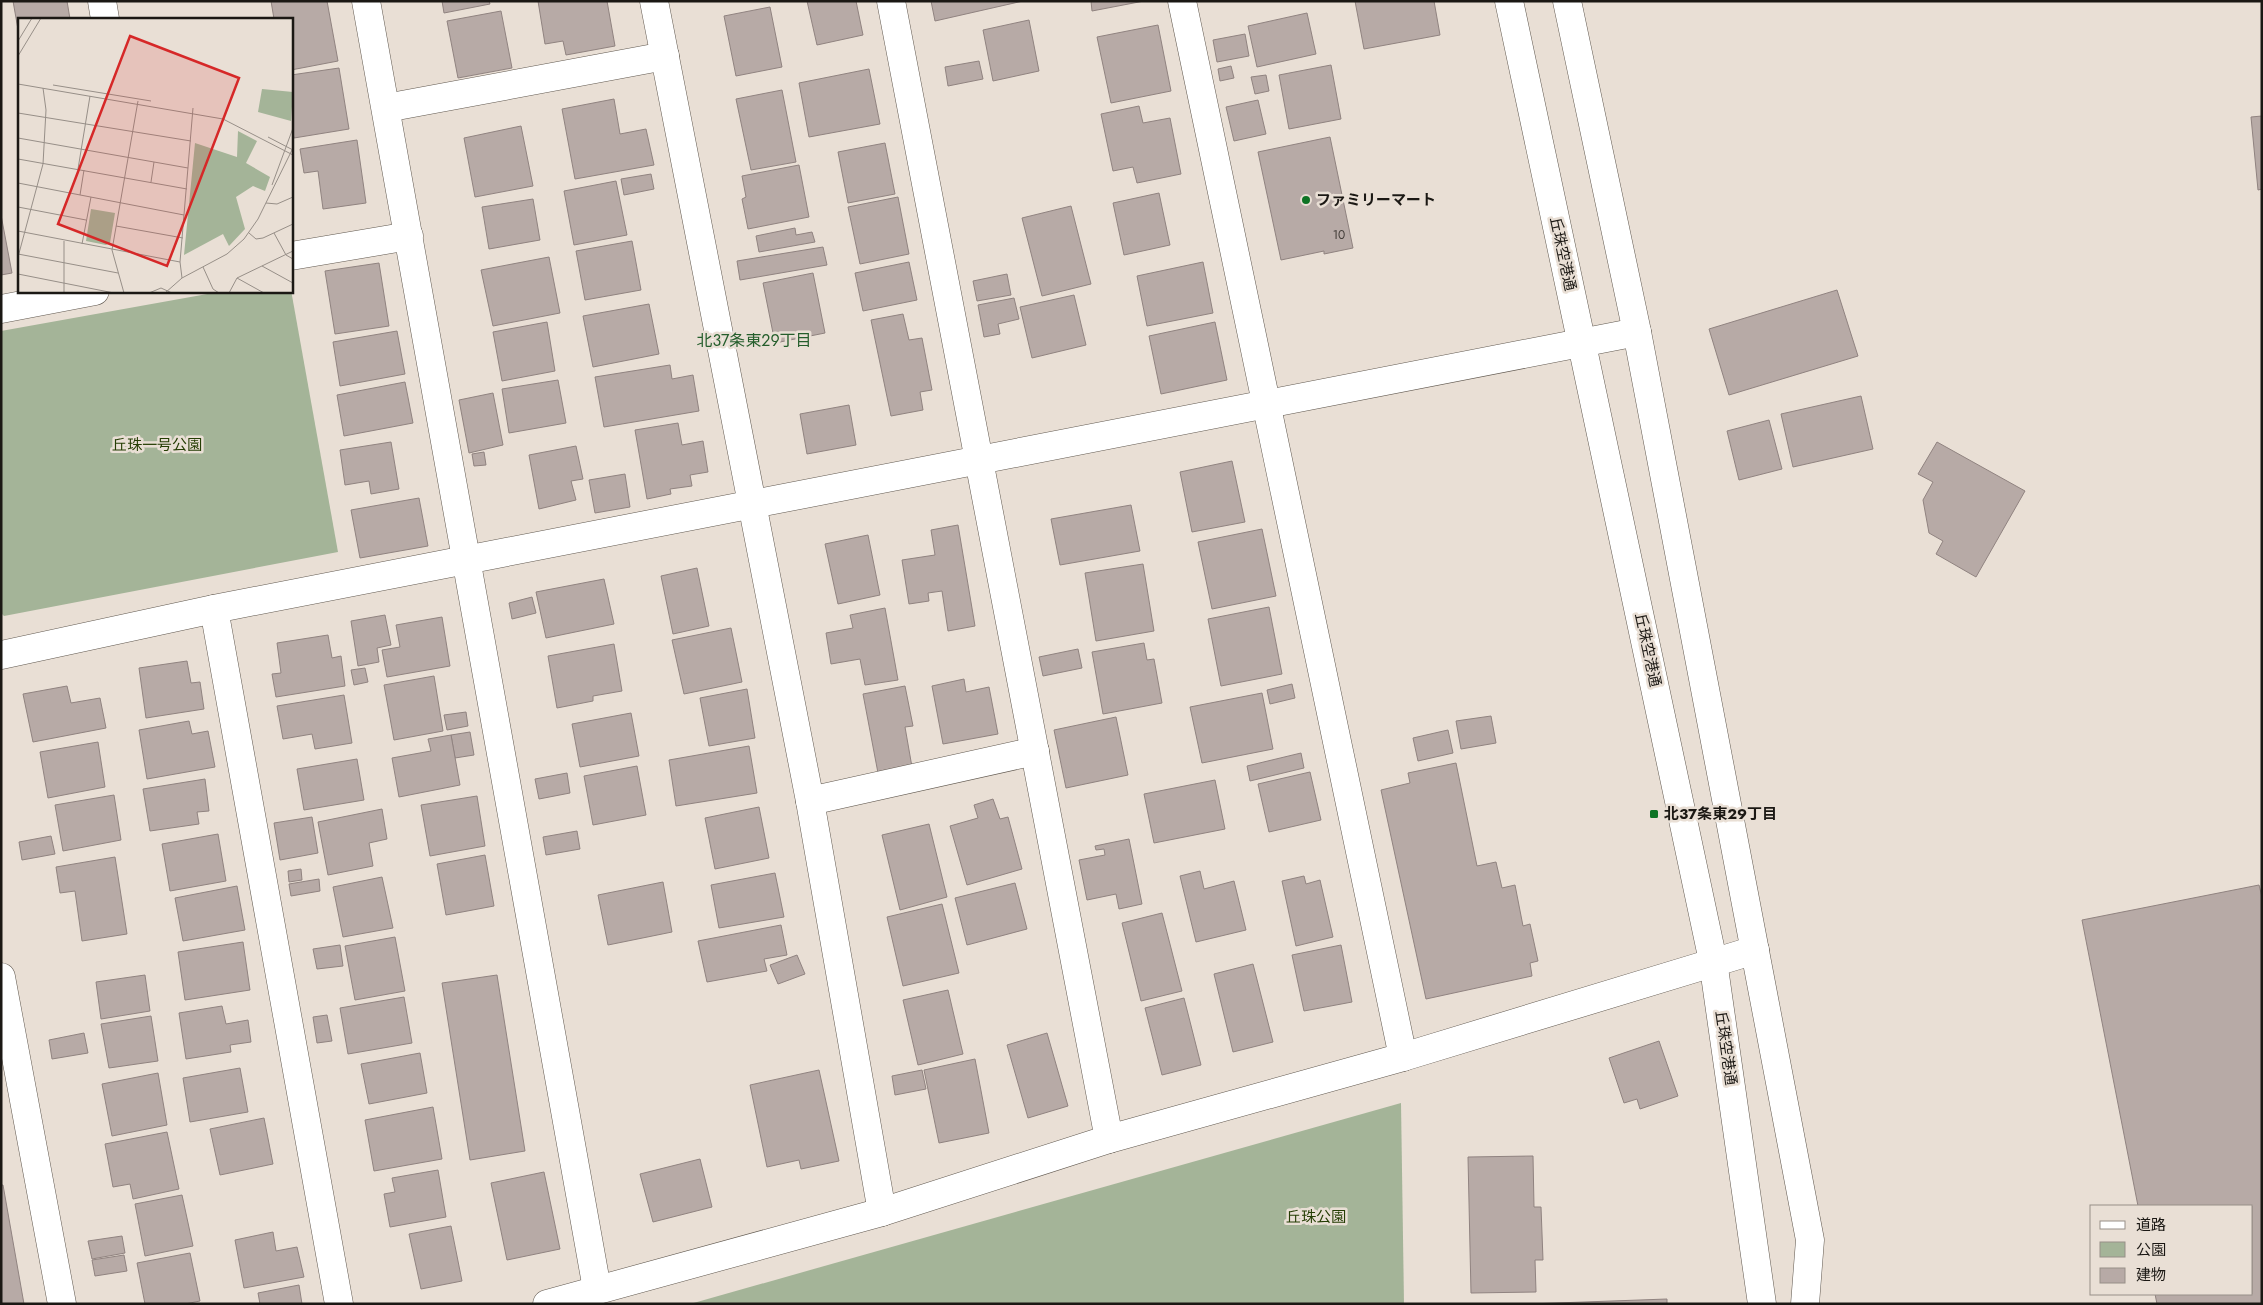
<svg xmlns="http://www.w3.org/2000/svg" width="2263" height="1305" font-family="Jost,'Noto Sans JP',sans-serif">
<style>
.green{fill:#a4b498}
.building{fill:#b7aaa6;stroke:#908380}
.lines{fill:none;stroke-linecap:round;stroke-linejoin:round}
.minor-casing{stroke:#615950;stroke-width:29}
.major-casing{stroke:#615950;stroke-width:29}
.minor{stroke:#fff;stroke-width:28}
.major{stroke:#fff;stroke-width:28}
.poi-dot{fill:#0d7324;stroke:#e9dfd5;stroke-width:2}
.labels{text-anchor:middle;stroke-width:5;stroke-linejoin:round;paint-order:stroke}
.number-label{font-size:12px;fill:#423c38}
.poi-label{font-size:15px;font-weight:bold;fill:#1b1814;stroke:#e9dfd5;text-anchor:start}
.street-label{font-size:15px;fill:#1b1814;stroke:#e9dfd5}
.park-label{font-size:15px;fill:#253e04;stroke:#e9dfd5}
.neighbourhood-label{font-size:16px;fill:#255e2c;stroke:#e9dfd5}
.inset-road{fill:none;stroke:#978f88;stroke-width:1}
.view{fill:#d62828;fill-opacity:0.15;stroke:#d62828;stroke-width:2.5}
.inset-edge{fill:none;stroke:#1b1814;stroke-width:2.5}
</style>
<rect width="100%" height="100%" fill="#e9dfd5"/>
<!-- green -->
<g class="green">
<path d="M291 290 338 552 4 616 1 613V331L224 291Z"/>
<path d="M1401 1103 1404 1304H690Z"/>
</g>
<!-- building -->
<g class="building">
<path d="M13 1H67L70 19H19V35Z"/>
<path d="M271 1H327L338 61 291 70V19H274Z"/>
<path d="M442 1H489L490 4 444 13Z"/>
<path d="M538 1H607L615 46 566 55 563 41 545 44Z"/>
<path d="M807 1H856L863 35 817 45Z"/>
<path d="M931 1H1023L935 21Z"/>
<path d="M1091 1H1144L1092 11Z"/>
<path d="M1355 1H1434L1440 35 1364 49Z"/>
<path d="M770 7 782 67 736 76 724 16Z"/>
<path d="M501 11 512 68 458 78 447 21Z"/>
<path d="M1307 13 1316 54 1257 67 1248 26Z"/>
<path d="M1029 20 1039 71 993 81 983 30Z"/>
<path d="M1158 25 1171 91 1111 103 1097 37Z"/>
<path d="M1245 34 1249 56 1217 62 1213 40Z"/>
<path d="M979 61 983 79 948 86 945 67Z"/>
<path d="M1331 65 1341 119 1289 129 1279 75Z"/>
<path d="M1231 66 1234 78 1220 81 1218 69Z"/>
<path d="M339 68 349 129 294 138 291 123V75Z"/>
<path d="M869 69 880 124 809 137 799 83Z"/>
<path d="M1266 75 1269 91 1255 94 1251 77Z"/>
<path d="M782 90 796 162 751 170 736 99Z"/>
<path d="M614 99 620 134 646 129 654 165 575 179 562 109Z"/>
<path d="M1258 100 1266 134 1234 141 1226 107Z"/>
<path d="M1139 106 1143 123 1170 118 1181 174 1137 183 1133 167 1113 171 1101 114Z"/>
<path d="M2262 116V189L2258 190 2251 117Z"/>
<path d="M521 126 533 186 475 197 464 138Z"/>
<path d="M1330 137 1353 248 1324 254V251L1281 260 1258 152Z"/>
<path d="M357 140 366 203 323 209 318 171 304 173 300 149Z"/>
<path d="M885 143 895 194 848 203 838 152Z"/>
<path d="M799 165 809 217 748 229 742 199 746 197 742 176Z"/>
<path d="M651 174 654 189 624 195 621 179Z"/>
<path d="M616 181 627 235 574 245 564 191Z"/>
<path d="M1159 193 1170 245 1124 255 1113 203Z"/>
<path d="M898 197 909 254 860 264 848 207Z"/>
<path d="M533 199 540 240 489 249 482 207Z"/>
<path d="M1071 206 1091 284 1042 296 1022 218Z"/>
<path d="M1 215 12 273 1 275Z"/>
<path d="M795 228 796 235 812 232 815 242 759 252 756 236Z"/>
<path d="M632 241 641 290 585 300 576 251Z"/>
<path d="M823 247 827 265 740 280 737 261Z"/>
<path d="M549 257 560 313 493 326 481 270Z"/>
<path d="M909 262 917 300 863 311 855 273Z"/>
<path d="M1203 262 1213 313 1147 326 1137 276Z"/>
<path d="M379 263 389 326 335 334 325 271Z"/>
<path d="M813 273 825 333 775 343 763 283Z"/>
<path d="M1007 274 1011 295 977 301 973 281Z"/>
<path d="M1837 290 1858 356 1729 395 1709 329Z"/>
<path d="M1074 295 1086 345 1032 358 1020 307Z"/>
<path d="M1014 298 1019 319 998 324 1000 334 984 337 978 305Z"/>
<path d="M649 304 659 354 593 367 583 316Z"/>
<path d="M903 314 909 340 922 338 932 390 920 392 923 410 891 416 871 320Z"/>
<path d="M547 322 555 371 502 381 493 332Z"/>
<path d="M1215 322 1227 380 1161 394 1149 336Z"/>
<path d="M397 331 405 374 340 386 333 342Z"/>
<path d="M670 365 672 379 693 375 699 411 604 427 595 377Z"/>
<path d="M558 380 566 423 509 433 502 389Z"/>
<path d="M405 382 413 423 344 436 337 395Z"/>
<path d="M493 393 503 445 469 453 459 400Z"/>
<path d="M1861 396 1873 449 1793 467 1781 414Z"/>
<path d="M849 405 856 445 807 454 800 414Z"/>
<path d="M1769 420 1782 469 1739 480 1727 431Z"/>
<path d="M678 423 682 445 703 441 708 472 690 475 692 486 670 489 671 494 647 499 635 430Z"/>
<path d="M391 442 399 489 371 494 369 481 345 485 340 450Z"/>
<path d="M1937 442 2025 491 1976 577 1936 554 1943 541 1929 533 1923 500 1933 482 1918 474Z"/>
<path d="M576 446 583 479 571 481 576 500 539 509 529 455Z"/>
<path d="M484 452 486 465 474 466 472 454Z"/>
<path d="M1232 461 1245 522 1192 532 1180 472Z"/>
<path d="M625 474 630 507 595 513 589 480Z"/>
<path d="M419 498 428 546 360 558 351 510Z"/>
<path d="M1131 505 1140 551 1060 565 1051 519Z"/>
<path d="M958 525 975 626 948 631 942 591 928 593 929 601 909 604 902 560 935 555 931 530Z"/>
<path d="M1262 529 1276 596 1212 609 1198 542Z"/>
<path d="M868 535 880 595 838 604 825 544Z"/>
<path d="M1143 564 1154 631 1096 641 1085 573Z"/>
<path d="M697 568 709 626 673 634 661 576Z"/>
<path d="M604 579 614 624 546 638 536 592Z"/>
<path d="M532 597 536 613 512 619 509 603Z"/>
<path d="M1269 607 1282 674 1221 686 1208 619Z"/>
<path d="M885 608 898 680 865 685 860 659 831 664 826 633 853 628 850 615Z"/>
<path d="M385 615 391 645 377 648 379 662 358 666 351 621Z"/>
<path d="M442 617 450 666 387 677 382 650 400 647 396 625Z"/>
<path d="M731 628 742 682 684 694 672 640Z"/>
<path d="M328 635 332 658 341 656 345 686 276 697 272 674 281 673 277 643Z"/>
<path d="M1144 643 1147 660 1154 659 1162 703 1103 714 1092 652Z"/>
<path d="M614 644 622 691 593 696V701L557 708 548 656Z"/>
<path d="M1078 649 1082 668 1043 676 1039 657Z"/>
<path d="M187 661 191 683 200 682 204 709 146 718 139 668Z"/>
<path d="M365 668 368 682 354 685 351 670Z"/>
<path d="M434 676 443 731 394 740 384 685Z"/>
<path d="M964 679 966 692 989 687 998 734 943 744 932 686Z"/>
<path d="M1292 684 1295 698 1270 704 1267 690Z"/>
<path d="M67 686 71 703 100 698 106 728 33 742 23 694Z"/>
<path d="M905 686 913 726 905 727 912 767 878 773 863 694Z"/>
<path d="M747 689 755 738 709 746 700 698Z"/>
<path d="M1262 693 1273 749 1202 763 1190 707Z"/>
<path d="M344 695 352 743 315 749 312 734 283 739 277 706Z"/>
<path d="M466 712 468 726 447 730 444 715Z"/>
<path d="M631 713 639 756 580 767 572 724Z"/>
<path d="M1491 716 1496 743 1461 749 1456 721Z"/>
<path d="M1116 717 1128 775 1066 788 1054 730Z"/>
<path d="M189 721 192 734 208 731 215 767 147 779 139 730Z"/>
<path d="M1448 730 1453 753 1418 761 1413 738Z"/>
<path d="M470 732 474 755 455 758 451 735Z"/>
<path d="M451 735 460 785 399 797 392 758 431 751 428 739Z"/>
<path d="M98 742 105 787 48 798 40 752Z"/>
<path d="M749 746 757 793 676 806 669 760Z"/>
<path d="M1301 753 1304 768 1250 781 1247 766Z"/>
<path d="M357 759 364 800 304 810 297 769Z"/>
<path d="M1456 763 1477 866 1496 862 1502 888 1515 885 1523 926 1530 924 1538 961 1530 963 1532 976 1426 999 1381 790 1410 783 1408 773Z"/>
<path d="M637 766 646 815 593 825 584 776Z"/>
<path d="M1310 772 1321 820 1269 832 1258 784Z"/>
<path d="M567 773 570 793 539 799 535 779Z"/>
<path d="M205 779 209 811 197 812 199 824 150 831 143 789Z"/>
<path d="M1215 780 1225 829 1154 843 1144 794Z"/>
<path d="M114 795 121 840 63 851 55 805Z"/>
<path d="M477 796 485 846 430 856 421 805Z"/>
<path d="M993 799 1000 819 1008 817 1022 869 967 885 950 826 978 818 974 805Z"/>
<path d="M759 807 769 858 715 869 705 818Z"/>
<path d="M382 809 387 839 369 843 373 866 328 875 318 822Z"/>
<path d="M312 817 318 853 280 860 274 823Z"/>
<path d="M929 824 947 897 900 910 882 835Z"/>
<path d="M577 831 580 849 546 855 543 837Z"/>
<path d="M218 834 226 881 170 891 162 844Z"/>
<path d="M51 836 55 854 22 860 19 842Z"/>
<path d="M1129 839 1142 904 1119 909 1116 894 1087 900 1079 860 1105 855 1104 849 1096 850 1095 846Z"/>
<path d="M485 855 494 906 446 915 437 864Z"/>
<path d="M115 857 127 934 82 941 75 891 60 893 56 867Z"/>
<path d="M301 869 302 880 289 882 288 871Z"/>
<path d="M1200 871 1204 889 1234 881 1246 930 1196 942 1180 876Z"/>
<path d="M775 873 784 917 719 928 711 885Z"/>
<path d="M1304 876 1306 884 1320 880 1333 937 1296 946 1282 881Z"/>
<path d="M382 877 393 928 343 937 333 887Z"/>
<path d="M319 879 320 891 291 896 289 884Z"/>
<path d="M663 882 672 932 608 945 598 895Z"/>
<path d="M1015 883 1027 929 967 945 955 898Z"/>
<path d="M2259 885 2262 897V1304H2157L2155 1294H2252V1206H2138L2082 920Z"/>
<path d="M237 886 245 930 183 941 175 898Z"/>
<path d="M942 904 959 973 903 986 887 917Z"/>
<path d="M1162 913 1182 991 1141 1001 1122 923Z"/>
<path d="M781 925 787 955 764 959 767 971 707 982 698 941Z"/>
<path d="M395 937 405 991 355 1000 345 946Z"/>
<path d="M243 942 250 990 185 1000 178 952Z"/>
<path d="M340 945 343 966 317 969 313 949Z"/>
<path d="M1341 945 1352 1002 1304 1011 1292 955Z"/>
<path d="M797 955 805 974 778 984 770 965Z"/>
<path d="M1253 964 1273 1042 1233 1052 1214 974Z"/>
<path d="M145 975 150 1011 101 1019 96 982Z"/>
<path d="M497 975 525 1151 470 1160 442 983Z"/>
<path d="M948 990 963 1054 918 1065 903 1000Z"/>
<path d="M404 997 412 1043 348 1054 340 1008Z"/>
<path d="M1184 998 1201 1065 1162 1075 1145 1008Z"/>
<path d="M222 1006 226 1024 248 1020 251 1042 230 1045 231 1052 186 1059 179 1013Z"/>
<path d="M327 1015 332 1041 317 1043 313 1017Z"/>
<path d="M151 1016 158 1061 109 1068 101 1024Z"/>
<path d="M84 1033 88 1053 52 1059 49 1040Z"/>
<path d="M1047 1033 1068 1106 1028 1118 1007 1045Z"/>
<path d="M1659 1041 1678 1096 1640 1109 1637 1099 1624 1103 1609 1058Z"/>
<path d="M420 1053 427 1093 369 1104 361 1064Z"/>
<path d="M975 1059 989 1133 939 1143 924 1070Z"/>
<path d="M240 1068 248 1112 190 1122 183 1078Z"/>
<path d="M819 1070 839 1161 801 1169 799 1160 767 1167 750 1085Z"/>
<path d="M922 1070 926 1089 895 1095 892 1076Z"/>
<path d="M158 1073 167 1125 112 1136 102 1084Z"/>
<path d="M433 1107 442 1159 374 1171 365 1120Z"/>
<path d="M264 1118 273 1164 220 1175 210 1129Z"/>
<path d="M167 1132 179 1189 133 1199 130 1184 113 1187 105 1144Z"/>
<path d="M1533 1156 1534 1207H1541L1543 1260H1535L1536 1292 1471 1293 1468 1157Z"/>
<path d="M700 1159 712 1207 653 1222 640 1174Z"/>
<path d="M438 1170 446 1217 390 1227 384 1194 395 1192 392 1178Z"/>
<path d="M544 1172 560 1249 507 1260 491 1183Z"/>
<path d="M1 1185H3L24 1304H1Z"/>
<path d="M182 1195 193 1246 145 1256 135 1204Z"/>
<path d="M451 1226 462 1281 421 1289 409 1234Z"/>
<path d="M273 1232 276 1251 297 1247 304 1277 244 1288 235 1240Z"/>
<path d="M122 1236 125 1253 92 1259 88 1241Z"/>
<path d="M190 1253 200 1301 185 1304H145L137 1263Z"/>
<path d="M124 1255 127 1271 95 1276 92 1260Z"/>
<path d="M299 1285 302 1304H260L258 1293Z"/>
<path d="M1667 1299V1304H1529Z"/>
</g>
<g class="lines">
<defs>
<g id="minor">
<path d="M102 1 105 19"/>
<path d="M366 1 597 1289"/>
<path d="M654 1 810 801 882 1212"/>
<path d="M891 1 1109 1139"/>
<path d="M1182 1 1403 1057"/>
<path d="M386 108 665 56"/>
<path d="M291 256 409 236"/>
<path d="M1 309 95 291"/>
<path d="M214 609 339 1304"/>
<path d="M1 655 214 609 1637 332"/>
<path d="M810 801 1035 751"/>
<path d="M1 977 62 1304"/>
<path d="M547 1304 882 1212 1109 1139 1403 1057 1755 950"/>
</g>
<g id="major">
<path d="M1509 1 1713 961 1762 1304"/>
<path d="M1567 1 1637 332 1810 1240 1805 1304"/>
</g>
</defs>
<!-- minor casing -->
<use href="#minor" class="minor-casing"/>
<!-- major casing -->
<use href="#major" class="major-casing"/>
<!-- minor -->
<use href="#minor" class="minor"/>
<!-- major -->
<use href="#major" class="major"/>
</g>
<!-- markers -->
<g class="poi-dot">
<circle cx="1306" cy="200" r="5"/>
<rect x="1649" y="809" width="10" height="10" rx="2.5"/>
</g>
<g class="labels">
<!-- number labels -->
<g class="number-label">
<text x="1339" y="239">10</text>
</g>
<!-- poi labels -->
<g class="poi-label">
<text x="1316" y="205">ファミリーマート</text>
<text x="1664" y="819">北37条東29丁目</text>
</g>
<!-- street labels -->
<g class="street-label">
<text transform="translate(1563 254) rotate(78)" y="5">丘珠空港通</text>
<text transform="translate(1648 650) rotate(78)" y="5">丘珠空港通</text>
<text transform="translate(1726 1048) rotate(82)" y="5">丘珠空港通</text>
</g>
<!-- park labels -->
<g class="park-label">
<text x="157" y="450">丘珠一号公園</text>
<text x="1316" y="1222">丘珠公園</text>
</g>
<!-- neighbourhood labels -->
<g class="neighbourhood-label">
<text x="754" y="346">北37条東29丁目</text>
</g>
</g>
<!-- overview -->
<g transform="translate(18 18)">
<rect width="275" height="275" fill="#e9dfd5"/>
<path d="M244 71 275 74 273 103 240 94ZM220 113 239 123 228 145 252 159 247 173 235 168 218 179 227 211 211 228 205 216 166 237 177 125 219 139ZM73 191 97 195 92 225 88 227 68 223Z" fill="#a4b498"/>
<path class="inset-road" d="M0 23 14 0M0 38 23 0M0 66 205 101 275 137M35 67 133 83M0 95 173 123M250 119 275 132M0 120 170 150M0 141 169 171M60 151 72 78M133 164 136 144M0 165 166 197M254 167 275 110M62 177 66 152M248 185 259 186 275 179M0 189 68 202M98 208 165 220M0 213 162 244M231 215 238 221 245 220 275 206M256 215 268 237 275 241M46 223V275M64 226 73 179M0 236 100 255M0 239 25 146 28 92 25 70M244 248 275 265M185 249 195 271 201 275M0 256 96 275M164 260 162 244 175 90M219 260 246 275M106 275 94 232 120 83M131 275 143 270 154 275M147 275 164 260 209 236 226 221 240 201 274 132M211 275 219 260 275 233"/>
<path class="view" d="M112 18 221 60 149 248 40 206Z"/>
<rect width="275" height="275" class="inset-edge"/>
</g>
<!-- border -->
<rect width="2263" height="1305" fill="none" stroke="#1b1814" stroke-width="5"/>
<!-- legend -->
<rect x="2090" y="1205" width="162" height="90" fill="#e9dfd5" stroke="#978f88"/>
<rect x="2100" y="1221" width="25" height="8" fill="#ffffff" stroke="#978f88"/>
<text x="2136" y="1230" font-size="15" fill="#1b1814">道路</text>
<rect x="2100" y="1242" width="25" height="15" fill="#a4b498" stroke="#978f88"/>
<text x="2136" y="1255" font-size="15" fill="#1b1814">公園</text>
<rect x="2100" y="1268" width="25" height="15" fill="#b7aaa6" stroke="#978f88"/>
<text x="2136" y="1280" font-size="15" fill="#1b1814">建物</text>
</svg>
